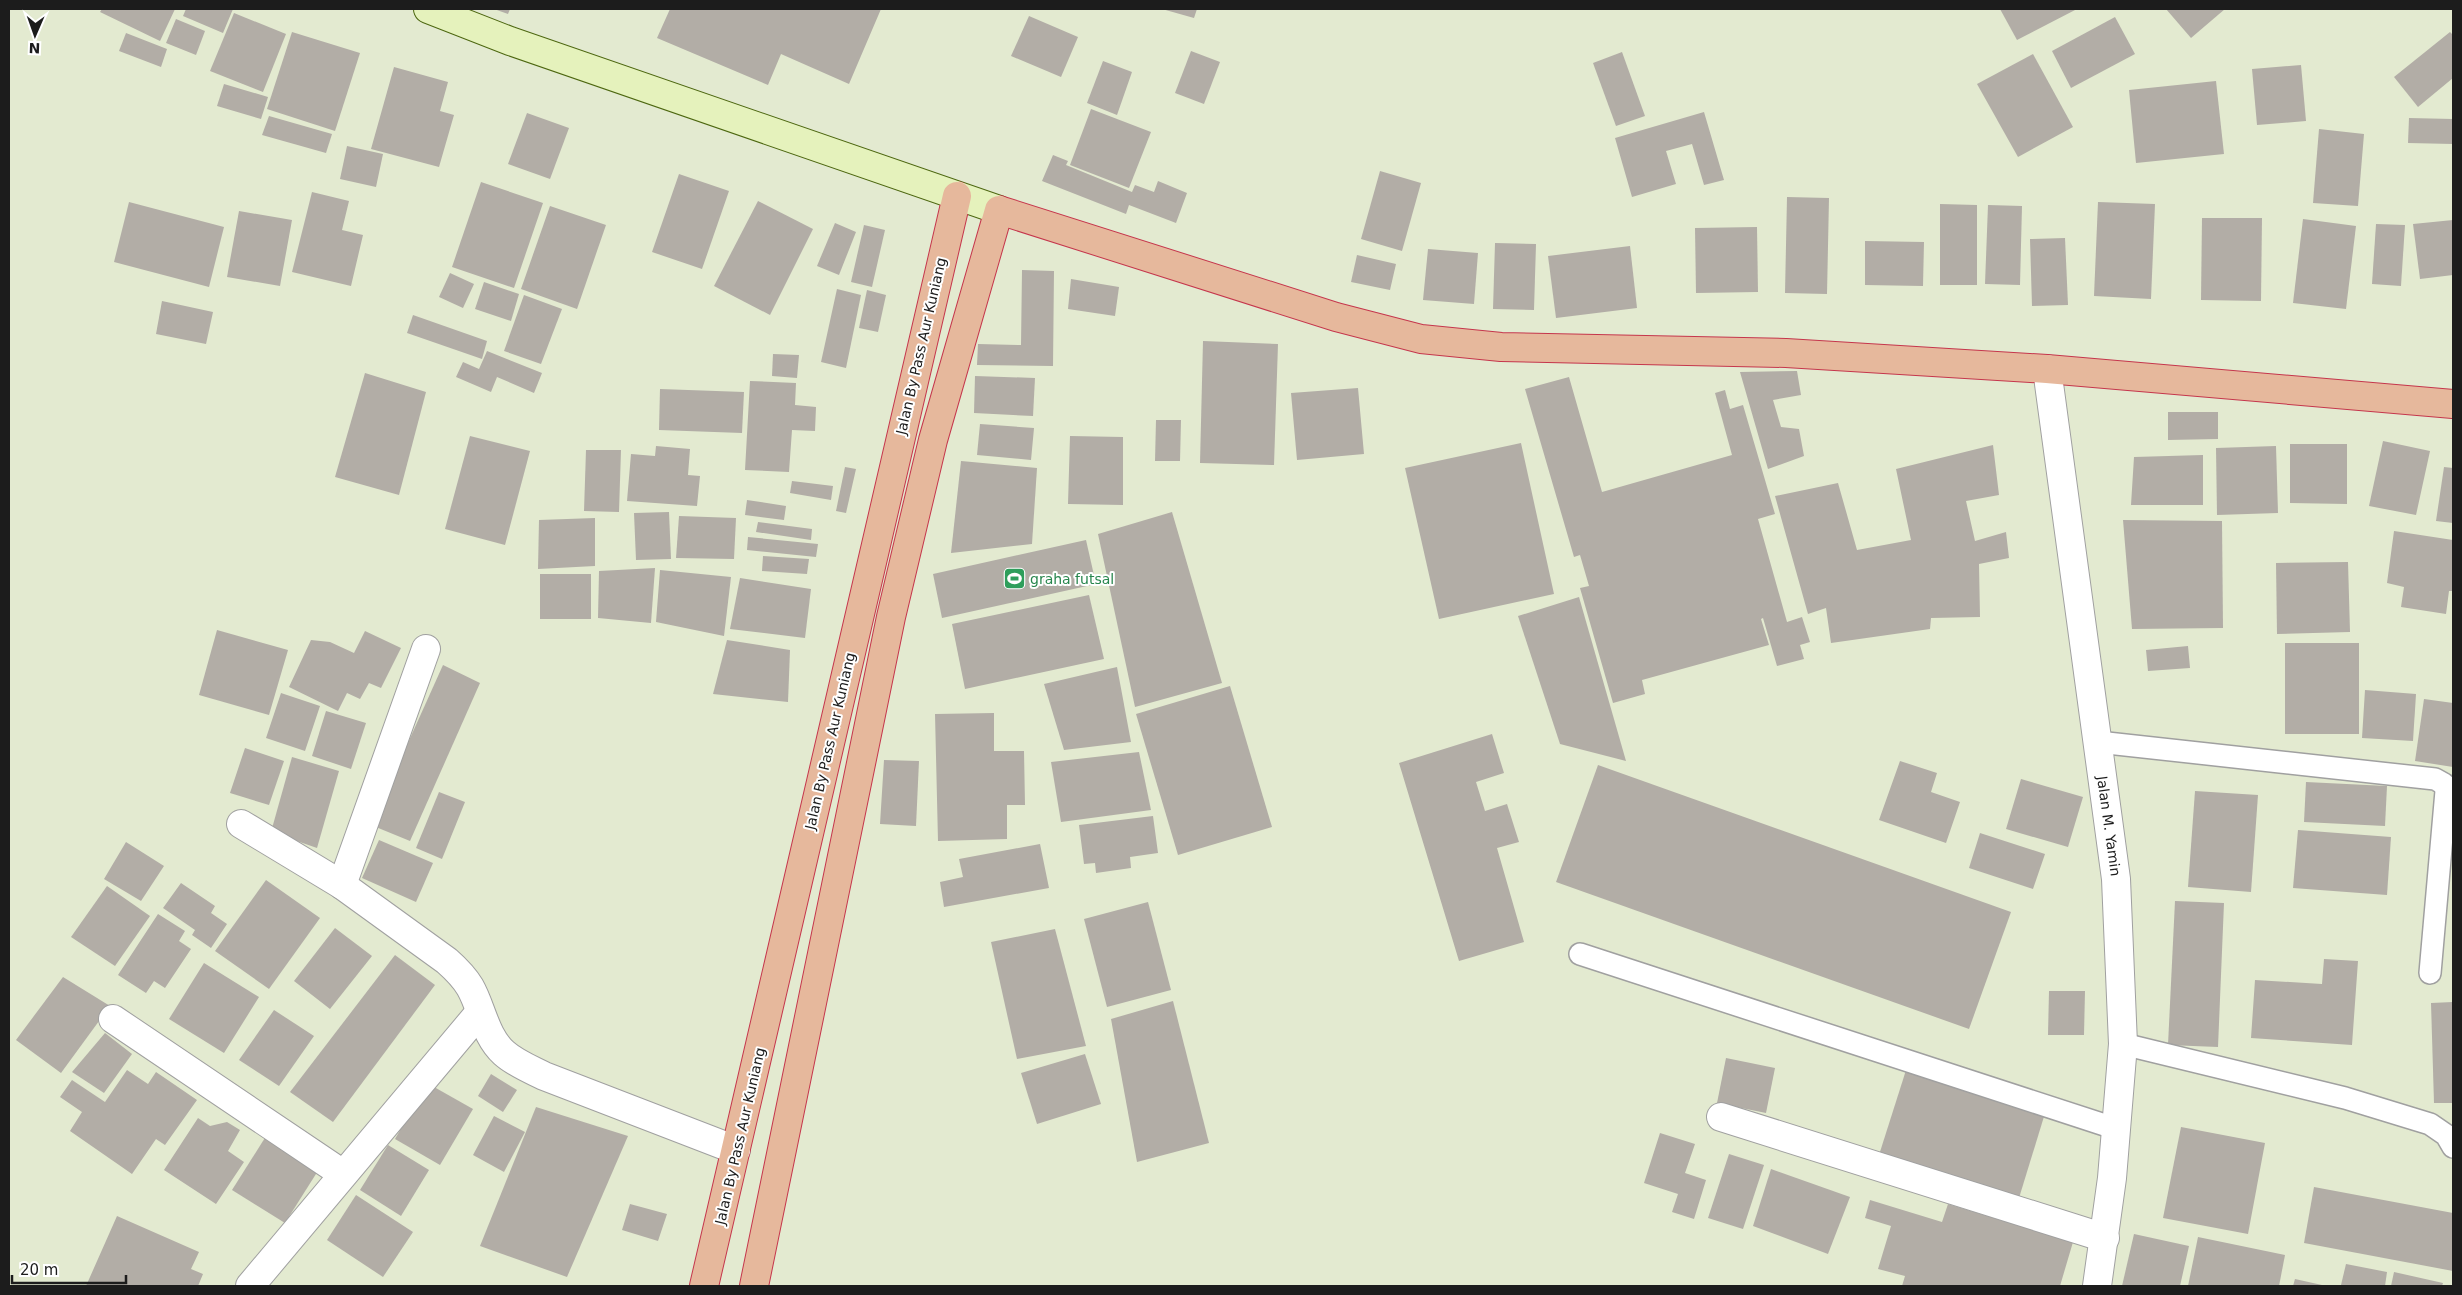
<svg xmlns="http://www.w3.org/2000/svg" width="2462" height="1295" font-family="'DejaVu Sans',sans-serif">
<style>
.farmland{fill:#e3ead0}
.building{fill:#b2ada6}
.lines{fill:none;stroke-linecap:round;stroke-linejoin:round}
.service-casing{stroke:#a0a0a0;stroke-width:24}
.minor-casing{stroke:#a0a0a0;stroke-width:30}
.tertiary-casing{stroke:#a0a0a0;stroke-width:30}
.secondary-casing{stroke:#4d6710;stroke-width:30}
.trunk-casing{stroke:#c5364c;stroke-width:30}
.service{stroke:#fff;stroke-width:21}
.minor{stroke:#fff;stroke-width:28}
.tertiary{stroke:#fff;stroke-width:28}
.secondary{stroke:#e5f2bc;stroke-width:28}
.trunk{stroke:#e6b89c;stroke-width:28}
.labels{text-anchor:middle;stroke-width:4;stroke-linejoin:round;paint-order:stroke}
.street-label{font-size:14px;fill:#1c1c1c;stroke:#fff}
.leisure-label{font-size:14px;fill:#27864d;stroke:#fff;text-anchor:start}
</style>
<rect width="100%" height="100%" fill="#edebe3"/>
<!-- farmland -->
<rect class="farmland" x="9" y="9" width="2444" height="1277"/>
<!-- building -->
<g class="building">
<path d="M102 9H175L160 41 100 12Z"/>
<path d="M186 9H233L223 33 183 16Z"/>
<path d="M494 9H510L508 14Z"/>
<path d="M670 9H881L849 84 781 54 768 85 657 38Z"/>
<path d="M1162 9H1197L1194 18Z"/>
<path d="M2000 9H2077L2017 40Z"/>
<path d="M2166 9H2225L2191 38Z"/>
<path d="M234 13 286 34 263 92 210 71Z"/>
<path d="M1029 16 1078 37 1061 77 1011 56Z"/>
<path d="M2115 17 2135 54 2071 88 2052 51Z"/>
<path d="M176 19 205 31 196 55 166 43Z"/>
<path d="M292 32 360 53 335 131 267 109Z"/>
<path d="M2450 32 2453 35V78L2418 107 2394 77Z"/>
<path d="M126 33 167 49 161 67 119 51Z"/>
<path d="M1191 51 1220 62 1204 104 1175 93Z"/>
<path d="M1622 52 1645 116 1616 126 1593 63Z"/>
<path d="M2033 54 2073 127 2018 157 1977 84Z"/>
<path d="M1103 61 1132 72 1117 115 1087 103Z"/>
<path d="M2301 65 2306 121 2257 125 2252 69Z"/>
<path d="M394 67 448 82 440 111 454 115 439 167 371 149Z"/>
<path d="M2216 81 2224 154 2136 163 2129 90Z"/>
<path d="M224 84 268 97 261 119 217 106Z"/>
<path d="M1091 109 1151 132 1129 188 1070 165Z"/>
<path d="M1704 112 1724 180 1704 185 1692 144 1666 151 1676 184 1632 197 1615 138Z"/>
<path d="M527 113 569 128 550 179 508 164Z"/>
<path d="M269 116 332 134 326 153 262 135Z"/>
<path d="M2409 118 2453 119V144L2408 143Z"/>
<path d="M2319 129 2364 134 2358 206 2313 203Z"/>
<path d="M347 146 383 154 376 187 340 179Z"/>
<path d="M1053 155 1068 161 1066 165 1132 192 1135 185 1154 192 1158 181 1187 193 1176 223 1129 205 1126 214 1042 181Z"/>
<path d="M1380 171 1421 183 1402 251 1361 239Z"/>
<path d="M679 174 729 191 702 269 652 252Z"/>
<path d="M481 182 543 203 514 288 452 267Z"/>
<path d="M312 192 349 201 342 230 363 235 351 286 292 272Z"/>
<path d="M1787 197 1829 198 1827 294 1785 293Z"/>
<path d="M758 201 813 229 770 315 714 286Z"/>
<path d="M129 202 224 227 209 287 114 262Z"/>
<path d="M2098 202 2155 204 2151 299 2094 296Z"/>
<path d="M1940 204 1977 205V285H1940Z"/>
<path d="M1988 205 2022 206 2020 285 1985 284Z"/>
<path d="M550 206 606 225 577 309 521 289Z"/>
<path d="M239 211 292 220 280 286 227 277Z"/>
<path d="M2202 218H2262L2261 301 2201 300Z"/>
<path d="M2303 219 2356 226 2346 309 2293 303Z"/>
<path d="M2453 220V275L2420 279 2413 224Z"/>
<path d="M835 223 856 232 839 275 817 266Z"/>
<path d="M2376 224 2405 225 2401 286 2372 284Z"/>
<path d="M864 225 885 230 872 287 851 282Z"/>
<path d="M1757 227 1758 292 1696 293 1695 228Z"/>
<path d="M2065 238 2068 305 2032 306 2030 239Z"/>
<path d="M1865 241 1924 242 1923 286 1865 285Z"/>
<path d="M1495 243 1536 244 1534 310 1493 309Z"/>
<path d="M1630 246 1637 308 1556 318 1548 256Z"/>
<path d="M1428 249 1478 253 1474 304 1423 300Z"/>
<path d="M1357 255 1396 264 1390 290 1351 282Z"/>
<path d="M1022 270 1054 271 1053 366 977 365 978 344 1021 345Z"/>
<path d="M450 273 474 284 463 308 439 297Z"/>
<path d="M1071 279 1119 287 1115 316 1068 309Z"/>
<path d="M484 282 519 294 511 321 475 309Z"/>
<path d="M837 289 861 295 846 368 821 362Z"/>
<path d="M867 290 886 295 878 332 859 328Z"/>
<path d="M524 295 562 309 541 364 504 351Z"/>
<path d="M162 301 213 312 206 344 156 334Z"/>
<path d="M413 315 487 341 482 359 407 333Z"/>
<path d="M1203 341 1278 344 1274 465 1200 463Z"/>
<path d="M487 351 542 373 534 393 497 377 491 392 456 377 463 362 479 369Z"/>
<path d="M773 354 799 355 797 378 772 376Z"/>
<path d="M1797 371 1801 395 1773 400 1781 427 1799 429 1804 456 1768 469 1740 372Z"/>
<path d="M365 373 426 392 399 495 335 477Z"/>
<path d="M975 376 1035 378 1033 416 974 413Z"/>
<path d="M1569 377 1602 492 1732 455 1715 393 1725 390 1730 409 1743 405 1775 514 1758 519 1787 622 1802 617 1810 642 1800 645 1804 659 1777 666 1763 618 1761 619 1769 645 1642 680 1645 694 1613 703 1580 588 1589 586 1580 555 1574 557 1525 389Z"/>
<path d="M750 381 796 383 795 405 816 407 815 431 792 430 789 472 745 470Z"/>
<path d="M1358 388 1364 454 1297 460 1291 393Z"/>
<path d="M660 389 744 392 742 433 659 430Z"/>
<path d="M2168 412H2218V439L2168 440Z"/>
<path d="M1156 420H1181L1180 461H1155Z"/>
<path d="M980 424 1034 428 1031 460 977 455Z"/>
<path d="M470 436 530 451 505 545 445 529Z"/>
<path d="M1070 436 1123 437V505L1068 504Z"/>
<path d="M2383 441 2430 451 2416 515 2369 506Z"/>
<path d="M1521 443 1554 594 1439 619 1405 468Z"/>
<path d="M2290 444H2347V504L2290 503Z"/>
<path d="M1993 445 1999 495 1966 501 1975 541 2006 532 2009 558 1979 564 1980 617 1931 618 1930 629 1831 643 1826 608 1808 614 1775 496 1838 483 1857 550 1911 540 1896 469Z"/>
<path d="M656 446 690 449 688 475 700 476 697 506 627 501 631 454 655 456Z"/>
<path d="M2276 446 2278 513 2217 515 2216 448Z"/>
<path d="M586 450H621L619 512 584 511Z"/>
<path d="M2203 455V505H2131L2134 457Z"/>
<path d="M961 461 1037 468 1032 544 951 553Z"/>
<path d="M845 467 856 469 846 513 836 511Z"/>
<path d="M2444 467 2453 468V523L2436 521Z"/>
<path d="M792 481 833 486 831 500 790 493Z"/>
<path d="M747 500 786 506 784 520 745 515Z"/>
<path d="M669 512 671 559 636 560 634 513Z"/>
<path d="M1172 512 1222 683 1135 707 1098 534Z"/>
<path d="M679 516 736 518 734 559 676 558Z"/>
<path d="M595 518V566L538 569 539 520Z"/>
<path d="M2123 520 2222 521 2223 628 2132 629Z"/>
<path d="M758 522 812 529 811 540 756 532Z"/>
<path d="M2394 531 2453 540V591H2449L2446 614 2401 607 2404 587 2387 583Z"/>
<path d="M748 537 818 544 816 557 747 550Z"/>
<path d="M1086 540 1096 584 942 618 933 574Z"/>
<path d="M763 556 809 559 807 574 762 571Z"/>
<path d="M2348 562 2350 632 2277 634 2276 563Z"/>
<path d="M655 568 651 623 598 618 599 571Z"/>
<path d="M660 570 731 577 724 636 656 622Z"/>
<rect x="540" y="574" width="51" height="45"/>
<path d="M740 578 811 589 805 638 730 629Z"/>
<path d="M1089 595 1104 659 965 689 952 624Z"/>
<path d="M1579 597 1626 761 1560 744 1518 616Z"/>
<path d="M217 630 288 650 269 715 199 695Z"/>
<path d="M365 631 401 648 381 688 369 683 360 699 347 693 338 711 289 687 311 640 330 642 354 653Z"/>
<path d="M727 640 790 650 788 702 713 694Z"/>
<rect x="2285" y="643" width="74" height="91"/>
<path d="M2188 646 2190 668 2148 671 2146 650Z"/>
<path d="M443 665 480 683 410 841 371 825Z"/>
<path d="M1117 667 1131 742 1064 750 1044 684Z"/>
<path d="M1230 686 1272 827 1178 855 1136 714Z"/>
<path d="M2365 690 2416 694 2413 741 2362 738Z"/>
<path d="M281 693 320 706 305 751 266 738Z"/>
<path d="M2424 699 2453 703V767L2415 761Z"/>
<path d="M326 711 366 723 351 769 312 756Z"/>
<path d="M994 713V751H1024L1025 805H1007V839L938 841 935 714Z"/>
<path d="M1492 734 1504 773 1476 782 1485 811 1507 804 1519 842 1497 848 1524 942 1459 961 1399 763Z"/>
<path d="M245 748 284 761 269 805 230 793Z"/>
<path d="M1139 752 1151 810 1061 822 1051 762Z"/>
<path d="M292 757 339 771 317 848 271 832Z"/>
<path d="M884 760 919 761 916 826 880 824Z"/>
<path d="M1900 761 1937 773 1931 792 1960 802 1946 843 1879 820Z"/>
<path d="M1598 765 2011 912 1969 1029 1556 882Z"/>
<path d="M2021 779 2083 797 2068 847 2006 829Z"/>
<path d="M2306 782 2387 786 2385 826 2304 822Z"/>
<path d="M2195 791 2258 795 2251 892 2188 887Z"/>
<path d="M439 792 465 802 442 859 416 848Z"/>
<path d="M1153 816 1158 853 1130 857 1131 868 1096 873 1095 863 1084 864 1079 825Z"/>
<path d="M2298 830 2391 837 2387 895 2293 888Z"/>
<path d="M1980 833 2045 854 2033 889 1969 868Z"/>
<path d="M379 840 433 863 416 902 362 878Z"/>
<path d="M126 842 164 866 141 901 104 879Z"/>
<path d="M1040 844 1049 888 944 907 940 882 963 877 959 859Z"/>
<path d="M266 880 320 918 269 989 215 951Z"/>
<path d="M181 883 215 906 211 913 227 924 211 948 192 935 195 930 163 908Z"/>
<path d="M107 886 150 916 115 966 71 937Z"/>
<path d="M2175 901 2224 903 2218 1047 2168 1045Z"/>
<path d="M1148 902 1171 990 1107 1007 1084 919Z"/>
<path d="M158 914 185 931 179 941 191 949 165 988 154 981 146 993 118 975Z"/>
<path d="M335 928 372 956 330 1009 294 981Z"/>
<path d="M1055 929 1086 1046 1017 1059 991 942Z"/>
<path d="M395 955 435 985 333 1122 290 1092Z"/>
<path d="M2324 959 2358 961 2352 1045 2251 1038 2255 980 2322 984Z"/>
<path d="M204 963 259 997 224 1053 169 1019Z"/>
<path d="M63 977 110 1006 61 1073 16 1040Z"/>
<path d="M2049 991H2085L2084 1035H2048Z"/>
<path d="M1173 1001 1209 1143 1137 1162 1111 1019Z"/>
<path d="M2453 1002V1103H2434L2431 1003Z"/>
<path d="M274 1010 314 1036 279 1086 239 1060Z"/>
<path d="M105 1033 132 1054 104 1093 72 1072Z"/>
<path d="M1085 1054 1101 1104 1037 1124 1021 1073Z"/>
<path d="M1726 1058 1775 1068 1766 1113 1717 1103Z"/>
<path d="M1907 1067 2046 1110 2019 1198 1879 1155Z"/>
<path d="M127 1070 148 1084 156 1072 197 1100 165 1145 156 1139 132 1174 70 1131 82 1112 60 1097 72 1080 105 1102Z"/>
<path d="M491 1074 517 1090 503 1112 478 1096Z"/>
<path d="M427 1083 473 1109 440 1165 395 1139Z"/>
<path d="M536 1107 628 1136 567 1277 480 1246Z"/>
<path d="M494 1116 525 1132 504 1172 473 1155Z"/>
<path d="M198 1118 210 1126 227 1122 240 1130 228 1151 244 1162 216 1204 164 1170Z"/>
<path d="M2181 1127 2265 1143 2248 1234 2163 1218Z"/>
<path d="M268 1133 321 1166 285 1223 232 1190Z"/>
<path d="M1660 1133 1695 1144 1685 1173 1706 1180 1694 1219 1672 1212 1678 1194 1644 1183Z"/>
<path d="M388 1145 429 1170 401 1216 360 1190Z"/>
<path d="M1729 1154 1764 1165 1743 1229 1708 1218Z"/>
<path d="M1771 1169 1850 1197 1828 1254 1753 1226Z"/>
<path d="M2314 1187 2453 1213V1271L2304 1243Z"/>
<path d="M356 1195 413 1232 383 1277 327 1240Z"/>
<path d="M1870 1200 1942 1222 1948 1204 2073 1242 2060 1286H1902L1905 1276 1878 1269 1891 1226 1865 1218Z"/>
<path d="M630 1204 667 1214 658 1241 622 1230Z"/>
<path d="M117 1216 199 1252 191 1269 203 1274 198 1286H86Z"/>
<path d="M2134 1234 2189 1246 2180 1286H2122Z"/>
<path d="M2198 1237 2285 1255 2279 1286H2188Z"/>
<path d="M2346 1264 2387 1272 2385 1286 2341 1285Z"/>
<path d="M2394 1272 2443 1283 2442 1286H2391Z"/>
<path d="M2295 1279 2322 1285V1286H2293Z"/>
</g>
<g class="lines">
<defs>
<g id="service">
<path d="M2098 742 2435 779 2444 784 2446 791 2430 973"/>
<path d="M1580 954 2117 1129"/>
<path d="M2123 1044 2345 1098 2430 1124 2446 1135 2453 1147"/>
</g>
<g id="minor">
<path d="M241 824 342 885 447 961C456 969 464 977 470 987 482 1008 485 1036 504 1053 515 1063 530 1069 544 1076L736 1150"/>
<path d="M342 885 426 649"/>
<path d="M113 1019 343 1174"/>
<path d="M1721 1117 2105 1238"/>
<path d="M250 1286 480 1012"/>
</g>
<path id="tertiary" d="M2047 369 2116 879 2123 1044 2112 1178 2097 1286"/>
<path id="secondary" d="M428 9 510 41 999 210"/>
<g id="trunk">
<path d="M704 1286 957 196"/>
<path d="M754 1286 891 617 933 440 999 210 1336 317 1421 339 1501 347 1786 353 2047 369 2453 404"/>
</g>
</defs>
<!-- service casing -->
<use href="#service" class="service-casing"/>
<!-- minor casing -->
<use href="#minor" class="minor-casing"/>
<!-- tertiary casing -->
<use href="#tertiary" class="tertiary-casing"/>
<!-- secondary casing -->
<use href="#secondary" class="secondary-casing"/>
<!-- trunk casing -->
<use href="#trunk" class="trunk-casing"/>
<!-- service -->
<use href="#service" class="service"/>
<!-- minor -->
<use href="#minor" class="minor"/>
<!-- tertiary -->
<use href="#tertiary" class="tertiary"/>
<!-- secondary -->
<use href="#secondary" class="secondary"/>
<!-- trunk -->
<use href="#trunk" class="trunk"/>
</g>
<!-- icons -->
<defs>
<symbol id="stadium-square" viewBox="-11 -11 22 22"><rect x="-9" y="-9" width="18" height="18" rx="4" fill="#2e9e5b" stroke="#fff"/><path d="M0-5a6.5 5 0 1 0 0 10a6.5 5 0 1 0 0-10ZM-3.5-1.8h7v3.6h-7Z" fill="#fff"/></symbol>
</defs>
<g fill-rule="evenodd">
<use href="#stadium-square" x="1002" y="566" width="25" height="25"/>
</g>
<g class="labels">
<!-- street labels -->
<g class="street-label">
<text transform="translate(921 346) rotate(-77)" y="5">Jalan By Pass Aur Kuniang</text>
<text transform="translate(830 741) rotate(-77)" y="5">Jalan By Pass Aur Kuniang</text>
<text transform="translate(2109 826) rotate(82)" y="5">Jalan M. Yamin</text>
<text transform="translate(740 1136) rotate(-77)" y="5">Jalan By Pass Aur Kuniang</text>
</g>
<!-- leisure labels -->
<g class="leisure-label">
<text x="1030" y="584">graha futsal</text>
</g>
</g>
<!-- border -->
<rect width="2462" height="1295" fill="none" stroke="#1c1c1c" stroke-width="20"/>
<!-- north arrow -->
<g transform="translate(35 35) rotate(182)" stroke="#ffffff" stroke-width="4" paint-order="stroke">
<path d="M0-4L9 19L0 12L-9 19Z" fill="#1c1c1c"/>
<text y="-8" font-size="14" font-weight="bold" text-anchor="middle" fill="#1c1c1c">N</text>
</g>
<!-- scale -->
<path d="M12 1275v8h114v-8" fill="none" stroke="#1c1c1c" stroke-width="2.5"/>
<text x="20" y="1275" font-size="15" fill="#1c1c1c" stroke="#ffffff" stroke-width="4" paint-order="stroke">20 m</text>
</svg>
